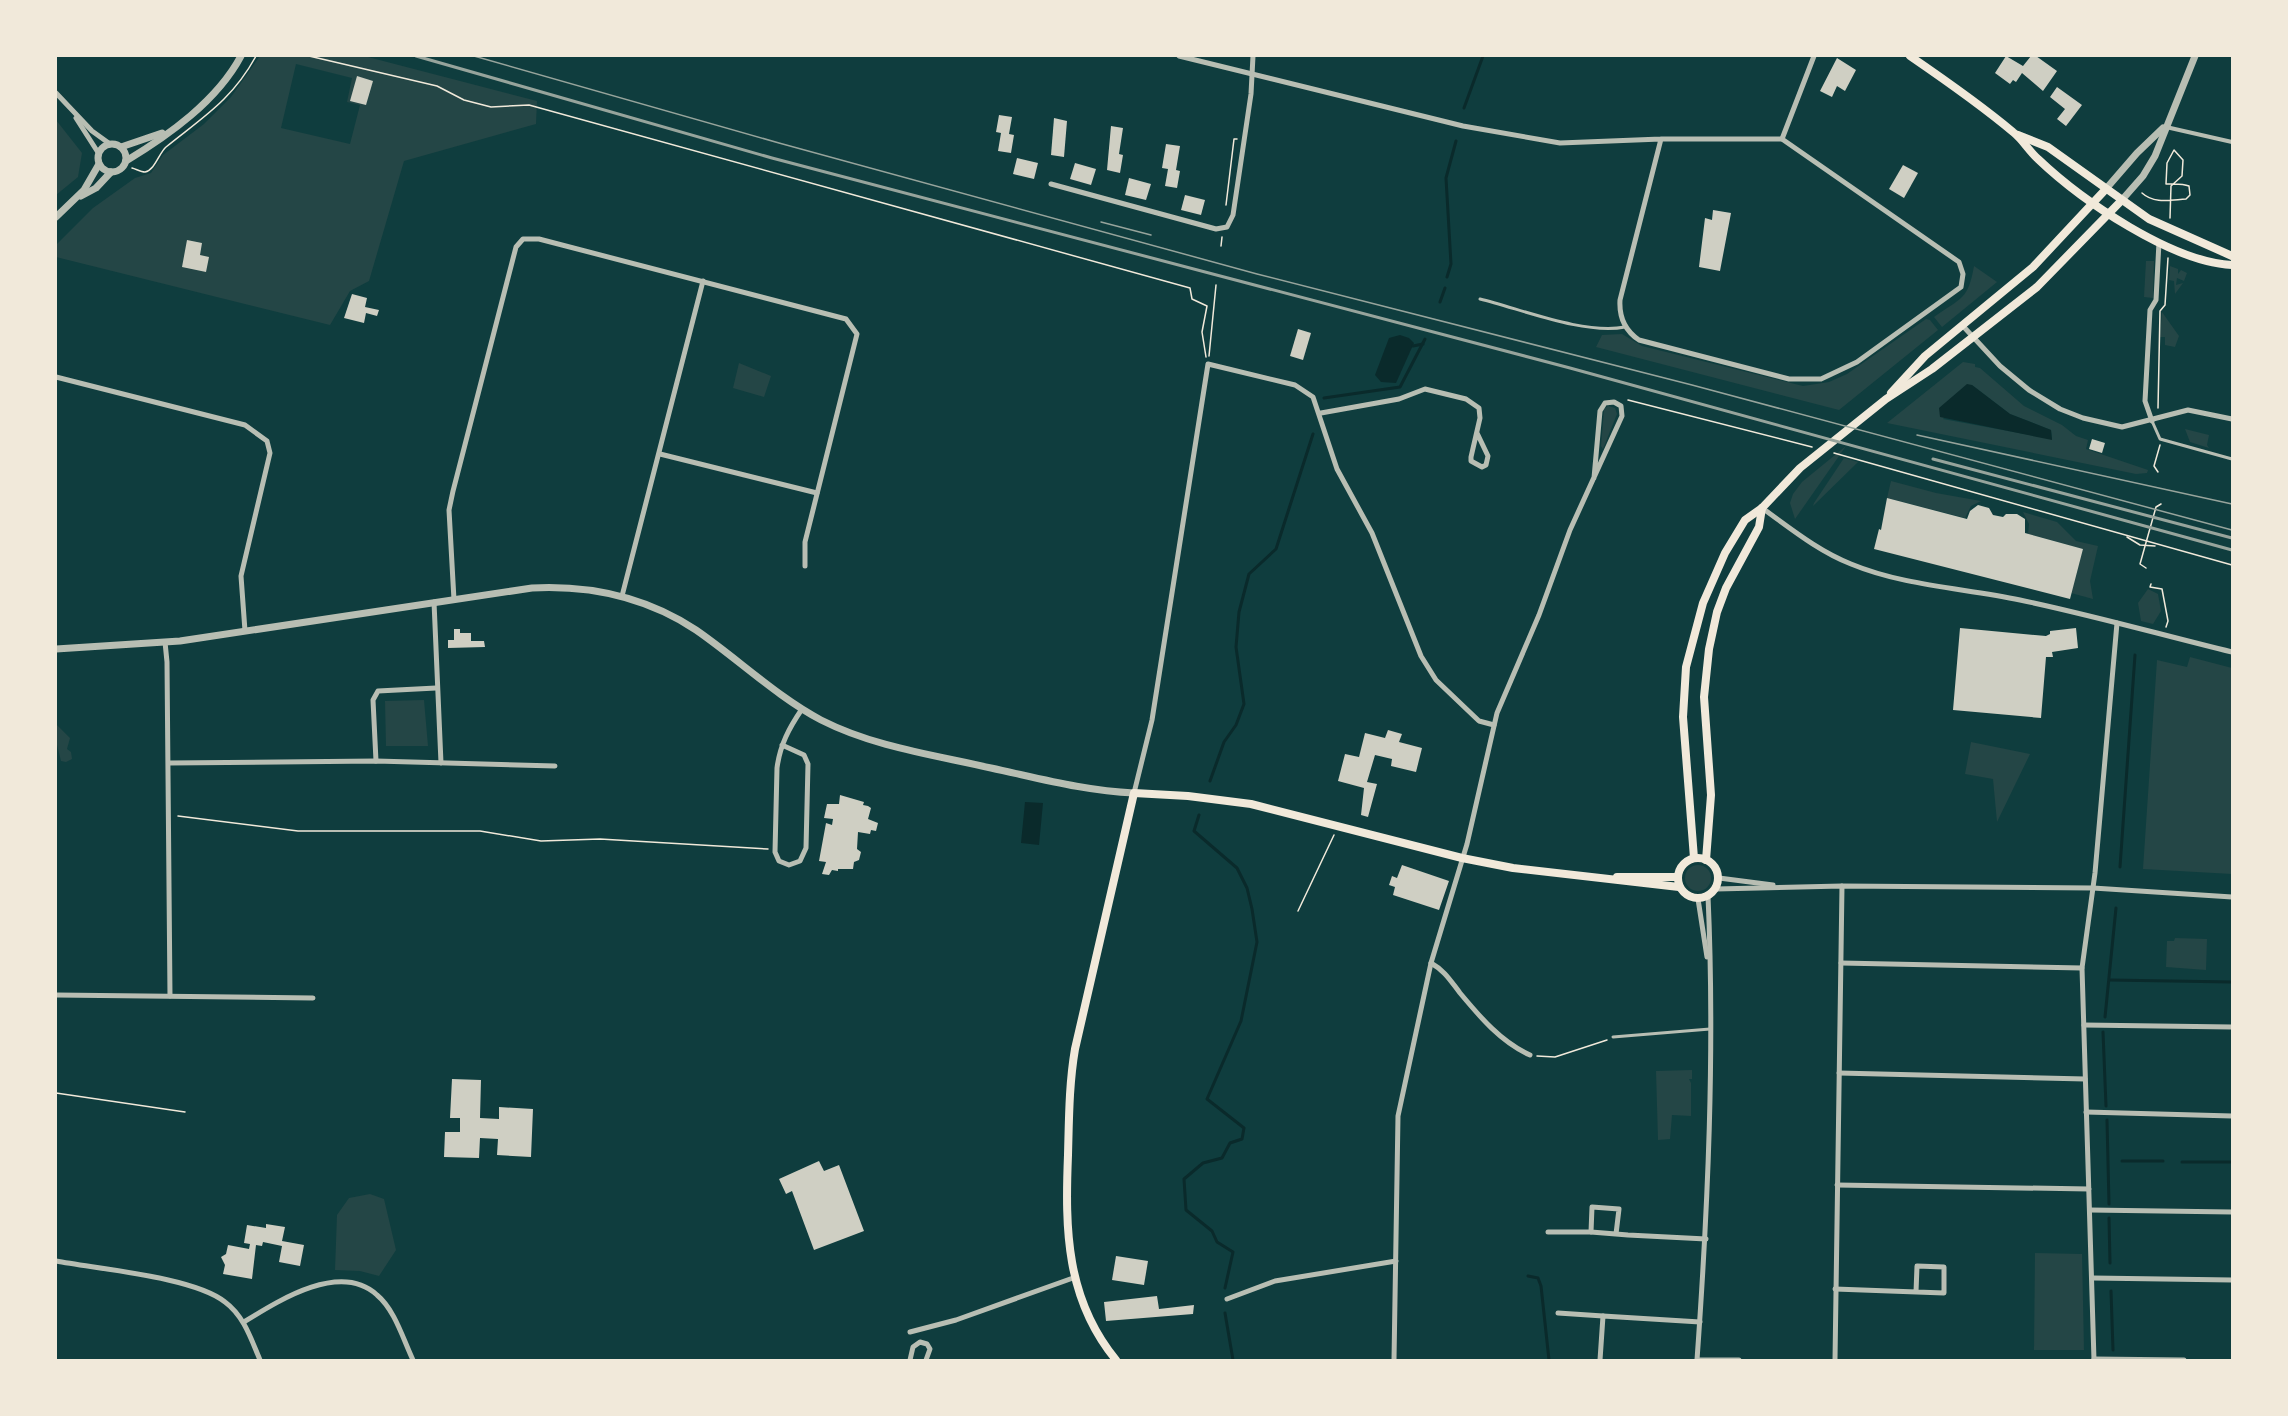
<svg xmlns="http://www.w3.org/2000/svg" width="2288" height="1416" font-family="'Varela Round',sans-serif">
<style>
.green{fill:#244646;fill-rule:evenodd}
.water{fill:#0a2a2b}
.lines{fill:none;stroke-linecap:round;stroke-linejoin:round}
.stream{stroke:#0a2a2b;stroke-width:3}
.building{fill:#cfcfc3}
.path{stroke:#f1e9da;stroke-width:1.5}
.service{stroke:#b8beb3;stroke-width:3}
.pedestrian{stroke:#b8beb3;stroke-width:4}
.minor{stroke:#b8beb3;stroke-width:5}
.tertiary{stroke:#b8beb3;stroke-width:7}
.secondary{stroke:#f1e9da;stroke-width:8}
.primary{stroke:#f1e9da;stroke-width:8}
.tram{stroke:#97a49c;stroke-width:1.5}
.rail{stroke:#97a49c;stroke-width:3}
</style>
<rect width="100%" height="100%" fill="#0f3d3e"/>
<!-- green -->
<g class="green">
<path d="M260 56H364L537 101 536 124 404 161 369 281 350 291 330 325 56 257V245L93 208 135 178 151 173 163 155 204 124 231 97ZM296 64 352 78 347 102 360 105 350 144 281 128Z"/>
<path d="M56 120 82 153 78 177 56 195Z"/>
<path d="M2146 261H2154L2153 298 2144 297Z"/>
<path d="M1974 266 1997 282 1942 327 1934 317C1962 297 1968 300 1974 266Z"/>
<path d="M2170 266 2178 269V274L2181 270 2187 273 2184 281 2177 278 2176 285 2183 283 2175 294 2174 281 2169 280Z"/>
<path d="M2162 312 2179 336 2175 347 2165 345V337H2160Z"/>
<path d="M1926 319 1930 320 1938 330 1839 410 1596 347 1602 335 1622 334 1642 346 1803 386 1829 382 1847 374Z"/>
<path d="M1963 362 1975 364V367L1980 368 2024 406 2062 425 2076 436 2088 440 2086 449 2148 470 2147 473 2136 474 1887 423ZM1972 385 2010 414 2051 430 2052 439 1943 419Z"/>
<path d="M739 363 771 376 764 397 733 388Z"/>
<path d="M1608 406 1615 408 1617 414 1603 449 1601 446 1604 409Z"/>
<path d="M2185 429 2209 435 2207 445 2209 448 2190 442Z"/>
<path d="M1846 446 1795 519 1790 503 1793 494 1802 482Z"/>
<path d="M1844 458 1858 462 1813 506 1814 503Z"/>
<path d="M1891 481 1936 493 1981 501 1971 506 1965 518 1887 498Z"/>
<path d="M2023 512 2057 522 2076 541 2098 546 2090 581 2093 599 2071 593 2083 549 2028 534 2029 524Z"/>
<path d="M2148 589 2158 594 2161 611 2153 624 2141 621 2138 603Z"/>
<path d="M2190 657 2232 668V874L2143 869 2157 660 2187 667Z"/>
<path d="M424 700 428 746H386L385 701Z"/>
<path d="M56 724 70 738 67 749 71 752 72 759 66 762 61 761 56 741Z"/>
<path d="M1971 742 2030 754 1997 822 1993 779 1965 774Z"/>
<circle cx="1698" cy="878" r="13"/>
<path d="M2175 938 2207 939 2206 970 2166 967 2167 941H2174Z"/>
<path d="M1692 1070V1079H1689L1691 1083V1116L1672 1115 1670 1139 1658 1140 1656 1071Z"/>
<path d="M370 1194 384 1199 396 1250 379 1276 360 1271 335 1270 337 1215 349 1198Z"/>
<path d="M2035 1253 2082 1254 2084 1350H2034Z"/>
</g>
<!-- water -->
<g class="water">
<path d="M1400 335 1409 338 1414 343 1396 383 1381 382 1375 375 1389 338Z"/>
<path d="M1967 384 1972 385 2010 414 2051 430 2052 440 1940 417 1939 408Z"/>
<path d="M1025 802 1043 803 1039 845 1021 843Z"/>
</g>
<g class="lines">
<!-- stream -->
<g class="stream">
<path d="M1464 108 1483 56"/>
<path d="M1447 277 1451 264 1446 178 1456 141"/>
<path d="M1440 302 1445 288"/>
<path d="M1413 346 1423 344"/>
<path d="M1324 398 1400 387 1425 339"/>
<path d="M1210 781 1224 742 1236 725 1244 704 1236 647 1239 612 1249 574 1276 549 1313 434"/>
<path d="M1199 815 1194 831 1237 868 1247 888 1252 909 1257 942 1241 1021 1207 1099 1244 1128 1242 1139 1230 1143 1222 1158 1203 1163 1184 1179 1186 1210 1212 1231 1217 1242 1233 1252 1225 1288"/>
<path d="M2120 867 2135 655"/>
<path d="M2110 980 2232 982"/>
<path d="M2105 1017 2116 908"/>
<path d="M2103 1032 2106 1106"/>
<path d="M2107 1120 2109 1204"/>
<path d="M2122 1161H2163"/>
<path d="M2182 1162H2232"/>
<path d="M2109 1218 2110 1263"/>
<path d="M1528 1276 1538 1278 1541 1286 1549 1360"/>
<path d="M2111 1291 2113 1350"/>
<path d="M1225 1313 1233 1360"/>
</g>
</g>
<!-- building -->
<g class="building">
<path d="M2006 56 2023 66 2031 56H2036L2057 71 2043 91 2022 73 2016 82 2013 80 2010 84 1995 73Z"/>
<path d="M1837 58 1856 70 1845 91 1837 86 1832 97 1820 91Z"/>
<path d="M357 76 373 81 366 105 350 101Z"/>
<path d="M2057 87 2082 105 2066 126 2057 119 2065 109 2050 97Z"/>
<path d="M999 115 1012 117 1009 134 1014 135 1011 153 998 151 1001 133 996 132Z"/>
<path d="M1054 118 1067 121 1064 157 1051 155Z"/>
<path d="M1111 126 1123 128 1119 154 1123 155 1120 173 1107 170Z"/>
<path d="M1166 144 1180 146 1176 170 1180 171 1177 188 1165 186 1168 169 1162 168Z"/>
<path d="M1017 158 1038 163 1034 179 1013 174Z"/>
<path d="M1075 163 1096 169 1091 185 1070 179Z"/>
<path d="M1903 165 1918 173 1904 198 1889 189Z"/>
<path d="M1129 178 1151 184 1146 200 1125 195Z"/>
<path d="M1185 195 1205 200 1201 215 1181 210Z"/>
<path d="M1713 210 1731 213 1720 271 1699 267 1705 218 1712 220Z"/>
<path d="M187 240 202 243 200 255 209 257 206 272 182 267Z"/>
<path d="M352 294 367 298 365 307 379 310 377 316 366 313 364 323 344 318Z"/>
<path d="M1298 329 1311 333 1303 360 1290 356Z"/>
<path d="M2092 439 2105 443 2102 453 2089 449Z"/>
<path d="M1887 498 1967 519 1970 511 1978 505 1989 508 1993 515 2003 517 2006 514H2017L2025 519V533L2083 549 2070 599 1874 549 1879 529 1881 530Z"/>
<path d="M1960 628 2046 636 2050 634V631L2076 628 2078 648 2052 652 2053 657H2046L2041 718 1953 710Z"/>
<path d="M454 629H460V633H471V641H484L485 647 448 648V640H454Z"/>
<path d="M1388 730 1402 734 1399 742 1422 748 1416 772 1391 766 1392 759 1375 755 1367 782 1377 784 1368 817 1361 815 1364 788 1338 781 1345 754 1359 757 1365 733 1385 738Z"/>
<path d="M840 795 864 802 863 805 868 806 871 808 868 819 878 823 876 831 871 830 870 834 858 832 857 849 861 852 859 860 854 862 853 869H838V871L832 870 829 875 822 874 826 862 819 861 826 823 832 825 833 819 824 818 827 804H839Z"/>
<path d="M1402 865 1449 881 1439 910 1393 895 1395 887 1389 885 1392 876 1397 878Z"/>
<path d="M452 1079 481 1080 480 1118 499 1119V1107L533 1109 531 1157 497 1155 498 1139 480 1138 479 1158 444 1157 445 1132H460V1118H450Z"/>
<path d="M819 1161 824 1171 839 1165 864 1231 814 1250 792 1191 786 1194 779 1179Z"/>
<path d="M266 1224 285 1227 282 1241 304 1245 300 1266 279 1262 282 1246 263 1242 262 1246 256 1245 252 1279 223 1274 225 1265 221 1257 226 1254 228 1245 249 1249 250 1244 244 1243 247 1225 266 1228Z"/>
<path d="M1116 1256 1148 1261 1144 1285 1112 1280Z"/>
<path d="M1157 1296 1159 1309 1194 1305 1193 1314 1106 1321 1104 1302Z"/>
</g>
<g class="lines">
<!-- path -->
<g class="path">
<path d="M309 56 437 86 464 100 491 107 529 105 1190 288 1192 299 1207 306 1202 332 1206 357"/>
<path d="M132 168C136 169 141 172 145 172 155 170 159 153 166 147 203 117 232 100 256 56"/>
<path d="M2142 193C2154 204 2170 200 2186 199L2190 195 2189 186C2182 183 2173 184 2166 184L2167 163 2174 150 2183 160 2182 176 2171 186 2170 218"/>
<path d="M1226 205 1234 139H1237"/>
<path d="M1221 246 1222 237"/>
<path d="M1209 356 1216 285"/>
<path d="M1628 400 1812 447"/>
<path d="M2158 408 2160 311 2165 305 2168 258"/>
<path d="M1834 453 2232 565"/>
<path d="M2158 472 2154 466 2160 445"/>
<path d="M2127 537 2140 545 2155 546"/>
<path d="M2146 568 2140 564 2156 507 2161 504"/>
<path d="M2151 584 2150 587 2162 589 2168 621 2166 627"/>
<path d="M178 816 298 831H480L541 841 600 839 768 849"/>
<path d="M1298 911 1334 835"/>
<path d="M1537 1056 1555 1057 1607 1040"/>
<path d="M56 1093 185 1112"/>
</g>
<!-- service -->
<g class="service">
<path d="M1480 299C1521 309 1584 335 1625 327"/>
<path d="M2152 421 2160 439 2232 459"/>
<path d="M1613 1037 1710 1029"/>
</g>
<!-- pedestrian -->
<path class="pedestrian" d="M2166 127 2232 142"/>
<!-- minor -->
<g class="minor">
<path d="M1179 56 1463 126 1560 143 1661 139H1782L1959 262 1963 274 1961 287 1857 362 1821 379H1789L1639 340C1624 330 1619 317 1620 300L1661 139"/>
<path d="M56 93 92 131 110 144"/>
<path d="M76 118 99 154"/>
<path d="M1782 139 1814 56"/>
<path d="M1051 184 1216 229 1227 227 1233 215 1251 94 1253 56"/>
<path d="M1962 325 2000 366 2029 390 2060 409 2083 418 2122 427 2188 410 2232 419"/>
<path d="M56 377 245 425 267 441 270 453 241 576 245 631"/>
<path d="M1321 413 1399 399 1425 389 1466 399 1479 408 1480 418 1471 457V461L1482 467 1486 465 1488 456 1477 433"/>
<path d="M2152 421 2145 401 2150 310 2156 300 2159 242"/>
<path d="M660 454 817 493"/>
<path d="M1762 508C1790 528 1818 551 1851 564 1904 586 1964 588 2020 600 2092 615 2162 635 2232 652"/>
<path d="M622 596 703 281"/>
<path d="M454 600 449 510 453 491 516 247 523 239H539L846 319 857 334 805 542V566"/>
<path d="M434 602 441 763"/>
<path d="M165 642 167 662 170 996"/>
<path d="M782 745 804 755 808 764 806 848 800 861 789 865 779 861 775 852 777 768C780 745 789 728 802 709"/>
<path d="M376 761 373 700 378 691 436 688"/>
<path d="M169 763 376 761 555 766"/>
<path d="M1134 793 1152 720 1208 364 1295 385 1313 397 1337 469 1372 533 1421 656 1436 680 1479 721 1494 725"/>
<path d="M1719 878 1773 885"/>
<path d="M1716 889 1842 886 2093 888 2232 897"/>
<path d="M1698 899 1707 957"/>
<path d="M1431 963C1445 971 1450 980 1460 993 1480 1017 1501 1042 1530 1055"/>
<path d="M1841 963 2082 968"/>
<path d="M56 995 313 998"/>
<path d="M2084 1025 2232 1027"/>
<path d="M1839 1073 2085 1079"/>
<path d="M2086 1112 2232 1116"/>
<path d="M1837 1185 2089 1189"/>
<path d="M2090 1210 2232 1212"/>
<path d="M1548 1232H1591"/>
<path d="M1616 1234 1619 1209 1592 1207 1591 1232 1628 1235 1706 1239"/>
<path d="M56 1261C98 1269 194 1277 225 1302 244 1316 251 1339 260 1360"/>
<path d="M2093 1278 2232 1280"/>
<path d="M1835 1289 1944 1293V1267L1917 1266 1916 1292"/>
<path d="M1227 1299 1275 1281 1396 1261"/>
<path d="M1558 1313 1603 1316"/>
<path d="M244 1322C278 1301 340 1261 377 1295 395 1310 403 1339 413 1360"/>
<path d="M910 1332 956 1320 1073 1278"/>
<path d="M2094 1359 2184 1360"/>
<path d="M910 1360 913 1347 920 1342 927 1344 930 1349 926 1360"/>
<path d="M1394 1360 1398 1116 1431 963 1467 844 1497 713 1539 615 1570 530 1622 416 1621 406 1614 402 1605 403 1600 411 1594 478"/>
<path d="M1600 1360 1603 1316 1700 1322"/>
<path d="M1697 1360C1708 1206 1715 1051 1708 896"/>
<path d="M1697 1360H1739"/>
<path d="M1835 1360 1842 886"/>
<path d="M2094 1360 2082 968 2095 873 2117 623"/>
</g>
<!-- tertiary -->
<g class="tertiary">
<circle cx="112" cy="158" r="14"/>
<path d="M121 147 162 133"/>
<path d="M126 161C169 135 217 101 241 56"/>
<path d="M2105 190 2137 153 2163 128"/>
<path d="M81 196 96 188 111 172"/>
<path d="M2121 201 2143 176 2155 156 2195 56"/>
<path d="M56 217 84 190 99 164"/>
<path d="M56 649 180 641 532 588C591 585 646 597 696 630 738 659 776 696 821 720 874 747 934 755 991 768 1038 778 1085 791 1134 793"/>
</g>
<!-- secondary -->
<g class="secondary">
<path d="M1891 393 1925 356 2033 267 2105 190"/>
<circle cx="1698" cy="878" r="20"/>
<path d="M1694 858 1683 717 1686 667 1703 603 1725 553 1745 520 1762 508 1800 468 1886 399 1932 369 2037 287 2121 201"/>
<path d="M1706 860 1711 795 1704 697 1709 649 1717 612 1726 588 1759 527 1762 508"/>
<path d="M1617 877H1678"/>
<path d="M1116 1360C1066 1299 1065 1230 1068 1155 1069 1119 1069 1084 1075 1049L1134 793 1188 796 1251 804 1462 858 1513 868 1679 887"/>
</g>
<!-- primary -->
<g class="primary">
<path d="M1910 56C1945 80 1981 105 2013 132 2023 140 2029 151 2038 159 2082 201 2172 262 2232 265"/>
<path d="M2018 135 2048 147 2149 219 2232 256"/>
</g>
<!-- tram -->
<g class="tram">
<path d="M474 56 779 143 1257 274 1692 385 2232 530"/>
<path d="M1101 222 1151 235"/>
<path d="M1917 435 2232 504"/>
</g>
<!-- rail -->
<g class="rail">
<path d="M416 56 772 158 1570 368 2232 550"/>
<path d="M1933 459 2232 538"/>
</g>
</g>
<!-- border -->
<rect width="2288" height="1416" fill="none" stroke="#f1e9da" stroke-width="114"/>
</svg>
